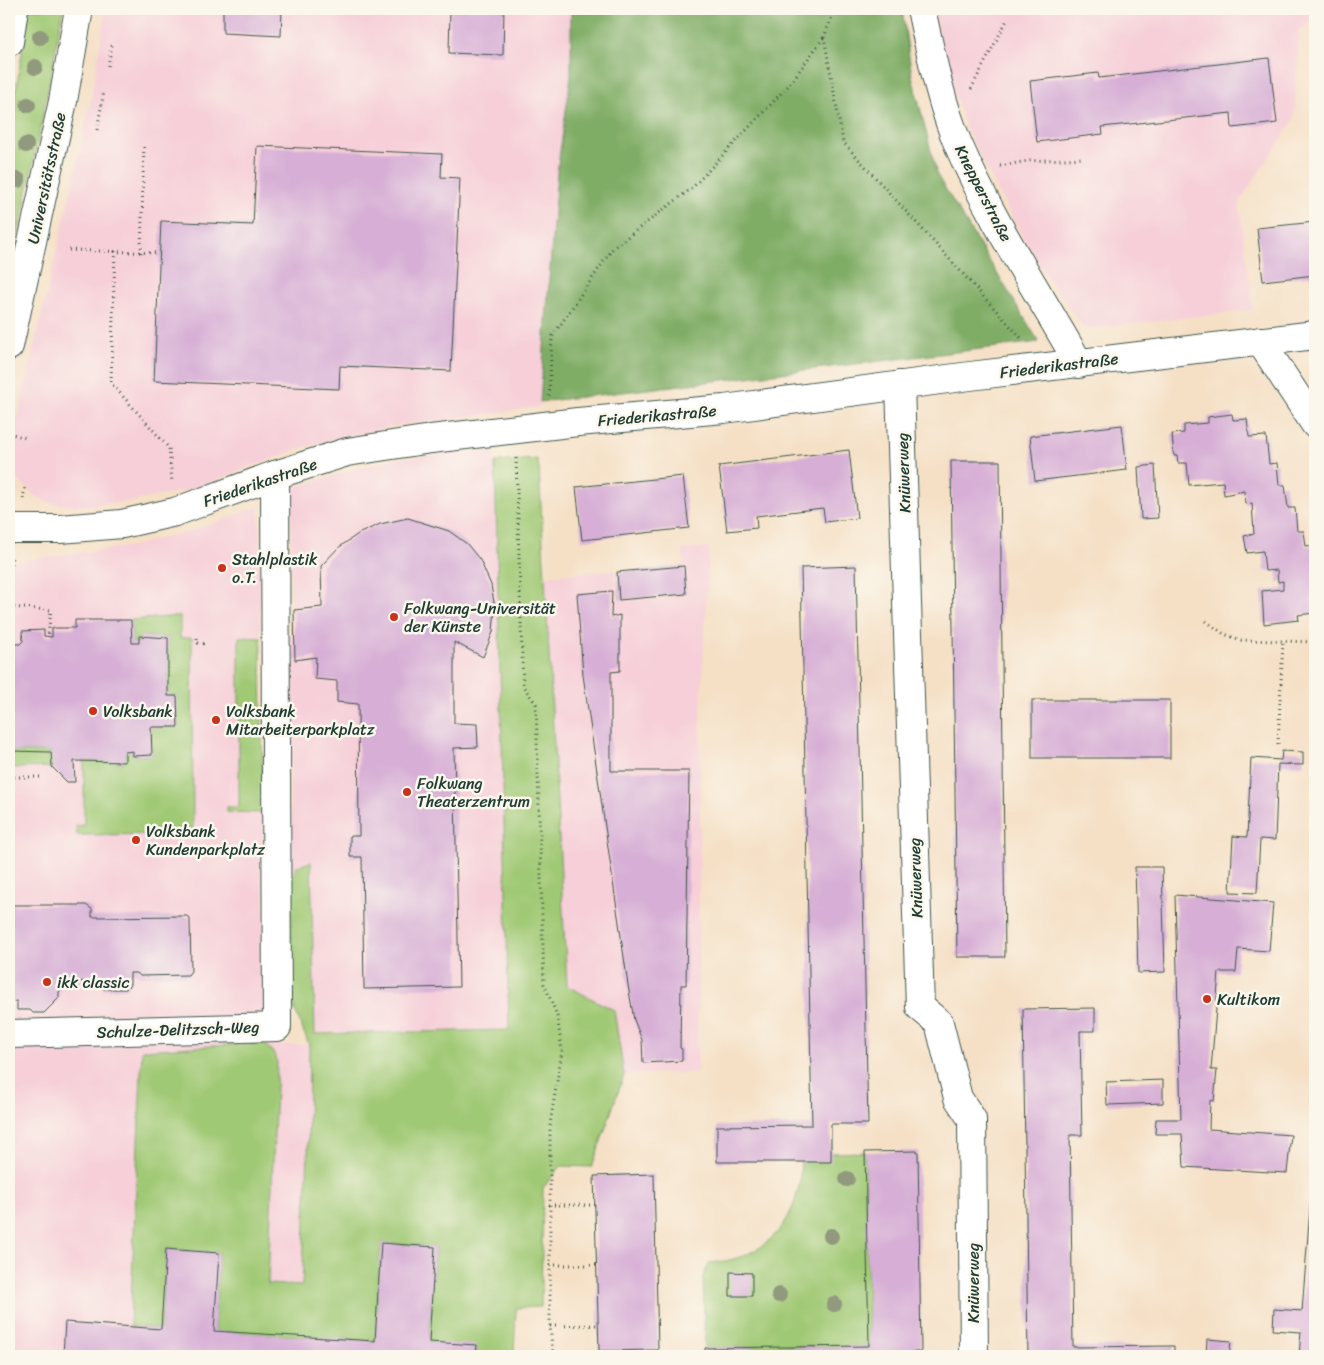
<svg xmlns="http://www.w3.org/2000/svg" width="1324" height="1365" font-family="Sriracha,sans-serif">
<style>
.built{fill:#f6cfd8}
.green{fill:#a0c975;stroke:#608354}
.forest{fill:#80ad66;stroke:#50754d}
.building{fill:#d7afd6}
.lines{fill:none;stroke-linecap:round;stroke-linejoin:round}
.minor-casing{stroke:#3f554a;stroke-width:30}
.tertiary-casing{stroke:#3f554a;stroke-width:30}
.secondary-casing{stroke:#3f554a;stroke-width:30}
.path{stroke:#3f554a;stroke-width:3;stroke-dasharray:1 4;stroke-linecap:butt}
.minor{stroke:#fff;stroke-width:28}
.tertiary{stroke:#fff;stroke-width:28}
.secondary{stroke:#fff;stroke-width:28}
.tree{fill:#919a7e}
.poi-dot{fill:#c8321e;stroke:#fbf7ec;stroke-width:2}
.labels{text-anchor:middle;stroke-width:5;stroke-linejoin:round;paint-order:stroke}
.street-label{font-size:16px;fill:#1f3d34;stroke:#fbf7ec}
.poi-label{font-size:16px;fill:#1f3d34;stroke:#fbf7ec;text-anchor:start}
</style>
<rect width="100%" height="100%" fill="#fbf7ec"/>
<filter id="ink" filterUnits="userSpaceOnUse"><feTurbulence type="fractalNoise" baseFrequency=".02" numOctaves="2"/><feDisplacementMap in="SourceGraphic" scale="10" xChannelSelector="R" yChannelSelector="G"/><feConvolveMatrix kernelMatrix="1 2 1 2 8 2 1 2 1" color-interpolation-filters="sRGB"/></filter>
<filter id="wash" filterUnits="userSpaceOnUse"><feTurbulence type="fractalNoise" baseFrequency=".0096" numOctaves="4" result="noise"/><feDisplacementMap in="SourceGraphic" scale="20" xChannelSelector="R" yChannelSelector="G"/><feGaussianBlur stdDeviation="1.12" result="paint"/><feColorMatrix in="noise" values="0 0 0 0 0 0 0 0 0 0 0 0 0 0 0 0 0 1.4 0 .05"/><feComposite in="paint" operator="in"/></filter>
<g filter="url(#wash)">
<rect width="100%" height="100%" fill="#f5e0c6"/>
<!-- built -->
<g class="built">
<path d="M106 9H572L571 76 557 172 540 407 389 427 297 449 196 488 135 501 76 506 50 503 34 495 20 482 12 473 9 463V418L18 415 74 178 93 88Z"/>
<path d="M934 9H1315V20L1299 30 1294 120 1239 202 1253 310 1085 329 1037 263 967 132 944 62Z"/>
<path d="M494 448 509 1041 543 1125 541 1307 516 1308 514 1356H9V562L131 546 192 531 259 506 266 1045H309L293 1005 290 880 291 488 387 460Z"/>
<path d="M709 547 701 707 697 1072 624 1075 614 1010 567 986 544 576 615 570 618 601 687 595 682 550Z"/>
</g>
<!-- green -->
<g class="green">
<path d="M29 9H63L48 90 9 279V133Z"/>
<path d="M537 459 539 468 567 986 614 1010 624 1075 592 1167 561 1166 543 1188 541 1307 516 1308 514 1356H476L477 1346 429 1342 435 1247 381 1243 375 1341 214 1331 219 1253 166 1249 161 1329 130 1326 142 1050 263 1043 273 1052 277 1062 268 1284 302 1286 308 1155 309 1045 293 1005 290 880 297 866 311 862 315 1034 509 1030C505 841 499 652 495 462Z"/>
<path d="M180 616V638H192L193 834 77 835 76 826 84 825V761L125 762V752L133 751V756L152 755 151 727H178L177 696H168V638L139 636V643H132L131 620Z"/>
<path d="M239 637 261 638 263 813 226 812V807H239Z"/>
<path d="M9 694 10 751 51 752 56 767 9 768Z"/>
<path d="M865 1152 869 1346 705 1348 703 1276 710 1263C768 1259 801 1219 801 1162L831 1153Z"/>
</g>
<!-- forest -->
<path class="forest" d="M571 9H902L912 76 937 175 1039 342 540 402 557 172 571 76Z"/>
<g id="blocks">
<!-- building -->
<g class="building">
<path d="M223 9H282L281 36 223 33Z"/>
<path d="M450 9H504L503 55 449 53Z"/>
<path d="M1269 58 1277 123 1232 128 1231 113 1102 127 1103 134 1037 142 1030 81 1098 73 1099 78Z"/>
<path d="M257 146 442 154 441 177 460 178 451 371 340 366 339 389 154 381 161 221 253 225Z"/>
<path d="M1315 222V275L1263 281 1257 228Z"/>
<path d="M1232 414 1233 420 1247 419 1249 437 1266 436 1269 464 1277 463 1279 485H1285L1288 508H1295L1297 531H1304L1306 546 1315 545V613L1298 615 1299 620 1264 624 1262 591 1283 589V581L1278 582 1277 570 1265 571 1263 551 1247 553 1244 536 1254 534 1252 503 1245 504 1244 491 1224 495 1223 482 1189 485 1187 463H1178L1177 456H1174L1172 434 1184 433V425L1208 423V417Z"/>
<path d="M1122 425 1127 470 1035 481 1030 436Z"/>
<path d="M849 450 857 518 825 522 823 508 756 516 757 528 727 531 719 466Z"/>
<path d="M951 461H1000L1005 957H957Z"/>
<path d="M1155 465 1158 518 1141 519 1138 467Z"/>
<path d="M683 476 689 528 582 540 576 487Z"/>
<path d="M408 518 449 531 467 544 480 560 491 585 495 608 493 632 483 657 454 642V723L477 724 478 747 454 748 459 987 364 989 362 857H350V836H359L358 704 337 702V681L315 679 316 657 295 660 294 610 322 607 321 566 338 548 358 534 380 524Z"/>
<path d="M684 566 686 594 619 600 617 572Z"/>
<path d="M856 566 868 1124H831V1162H717V1126L812 1125 801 568Z"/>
<path d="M612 591 611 617 620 615V671L611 672V771H689L686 985H681L680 1048 682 1049V1061L643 1063 642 1040 634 1020 628 985 583 675 577 594Z"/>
<path d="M75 620H131L132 643H139V636L168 638V696H177L178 727H151L152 755 133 756V751L125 752V762L74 761 75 782H67L52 767 51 752 10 751 9 671 11 670V644H20L23 641 22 631 44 630V636L52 637V628H75Z"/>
<rect x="1032" y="700" width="138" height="58"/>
<path d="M1282 751 1303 752V765L1278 764 1275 840 1260 839 1257 893 1230 892 1233 836 1247 837 1251 758 1281 760Z"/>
<path d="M1135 867H1162L1165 972 1138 973Z"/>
<path d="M1175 895 1273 903 1269 951 1238 949 1236 972H1219L1211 1070H1217L1214 1101 1210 1100 1209 1129 1291 1135 1287 1173 1184 1167 1182 1134H1155L1156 1119H1181Z"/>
<path d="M9 905H86L92 909V917L187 916 190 919 191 971 188 975 140 976 137 973H130V985L126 989H104L98 981 67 982 59 992V998L44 1013H33L30 1010H17V1001L9 1002Z"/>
<path d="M1095 1008V1031H1080L1082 1135H1070L1073 1347 1174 1346V1356H1028L1023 1009Z"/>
<path d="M1163 1080V1103L1107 1105 1106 1082Z"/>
<path d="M918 1151 921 1352 896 1353V1356H706L705 1348 869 1346 865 1152Z"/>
<path d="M1314 1158 1315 1356H1299L1301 1332 1273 1330 1274 1309 1302 1311Z"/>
<path d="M654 1174 658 1350 599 1351 594 1176Z"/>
<path d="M381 1243 435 1247 429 1342 477 1345 476 1356H63L65 1322 161 1329 166 1249 219 1253 214 1331 375 1341Z"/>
<path d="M730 1272 752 1273V1296H730Z"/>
<path d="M1207 1339 1231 1341 1229 1356H1206Z"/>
</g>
</g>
</g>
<g filter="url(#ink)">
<use href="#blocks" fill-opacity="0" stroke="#3f554a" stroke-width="1"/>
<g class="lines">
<defs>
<g id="minor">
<path d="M921 9C931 54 940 101 958 144 991 221 1038 291 1079 364"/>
<path d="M1260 341 1315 424"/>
<path d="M900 385 920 1007 939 1023 958 1098 972 1119 974 1356"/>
<path d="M9 1034 277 1027 275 475"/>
</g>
<path id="tertiary" d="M9 529H60L122 524 175 512 275 475 347 452 431 439 578 422 724 409 970 376 1315 335"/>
<g id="secondary">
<path d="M9 42 14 9"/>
<path d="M9 346 63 101 79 9"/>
</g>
</defs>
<!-- minor casing -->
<use href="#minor" class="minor-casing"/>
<!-- tertiary casing -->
<use href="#tertiary" class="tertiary-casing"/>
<!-- secondary casing -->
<use href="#secondary" class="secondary-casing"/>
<!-- path -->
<g class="path">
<path d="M835 9 824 37 843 142 1023 340"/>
<path d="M108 66 112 45"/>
<path d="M971 89 1007 20"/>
<path d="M97 130 104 91"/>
<path d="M1000 166 1028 161 1084 158"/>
<path d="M69 250 160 253"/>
<path d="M115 251 111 383 169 448 172 482"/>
<path d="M141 253 144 144"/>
<path d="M549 396 552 337 613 248 692 188 789 85 824 37"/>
<path d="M9 433 26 438"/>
<path d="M516 458 523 686 536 704 544 984 557 1015 562 1051 550 1124V1326L553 1356"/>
<path d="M23 499 25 487"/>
<path d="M10 569 12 557"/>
<path d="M9 607 51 610 48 636"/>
<path d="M1311 619H1315"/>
<path d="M1206 621 1224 634 1241 640 1315 642"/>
<path d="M197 638 198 643 206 644"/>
<path d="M1278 744 1283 641"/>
<path d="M9 777H40"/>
<path d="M549 1205H595"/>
<path d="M550 1265H597"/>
<path d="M550 1326 598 1325"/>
</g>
<!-- minor -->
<use href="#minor" class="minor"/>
<!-- tertiary -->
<use href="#tertiary" class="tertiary"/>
<!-- secondary -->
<use href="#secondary" class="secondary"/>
</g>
<!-- trees -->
<g class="tree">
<circle cx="40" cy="37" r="8"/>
<circle cx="35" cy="67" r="8"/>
<circle cx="28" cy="105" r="8"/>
<circle cx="26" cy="145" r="8"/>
<circle cx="18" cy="180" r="8"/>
<circle cx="847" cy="1179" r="8"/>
<circle cx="831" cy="1236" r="8"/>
<circle cx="779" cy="1295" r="8"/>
<circle cx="834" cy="1304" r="8"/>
</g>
</g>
<!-- markers -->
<g class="poi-dot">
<circle cx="222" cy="568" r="5"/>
<circle cx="394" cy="617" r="5"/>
<circle cx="93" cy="711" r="5"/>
<circle cx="216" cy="720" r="5"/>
<circle cx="407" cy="792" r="5"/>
<circle cx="136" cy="840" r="5"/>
<circle cx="47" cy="982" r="5"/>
<circle cx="1207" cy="999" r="5"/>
</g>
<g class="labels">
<!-- street labels -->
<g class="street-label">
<text transform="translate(46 178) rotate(-78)" y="6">Universitätsstraße</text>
<text transform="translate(984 193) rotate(63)" y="6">Knepperstraße</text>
<text transform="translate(1059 365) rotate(-7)" y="6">Friederikastraße</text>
<text transform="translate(657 415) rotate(-5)" y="6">Friederikastraße</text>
<text transform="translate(903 473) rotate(-92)" y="6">Knüwerweg</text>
<text transform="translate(260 482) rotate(-19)" y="6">Friederikastraße</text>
<text transform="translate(915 878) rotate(-92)" y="6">Knüwerweg</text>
<text transform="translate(178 1029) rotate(-2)" y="6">Schulze-Delitzsch-Weg</text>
<text transform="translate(973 1283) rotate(-90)" y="6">Knüwerweg</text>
</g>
<!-- poi labels -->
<g class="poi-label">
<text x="232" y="565">Stahlplastik<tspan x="232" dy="18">o.T.</tspan></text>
<text x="404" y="614">Folkwang-Universität<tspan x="404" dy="18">der Künste</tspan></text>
<text x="103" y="717">Volksbank</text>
<text x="226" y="717">Volksbank<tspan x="226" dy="18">Mitarbeiterparkplatz</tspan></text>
<text x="417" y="789">Folkwang<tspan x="417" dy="18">Theaterzentrum</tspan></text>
<text x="146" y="837">Volksbank<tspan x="146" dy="18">Kundenparkplatz</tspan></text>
<text x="57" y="988">ikk classic</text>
<text x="1217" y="1005">Kultikom</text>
</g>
</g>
<!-- margin -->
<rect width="1324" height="1365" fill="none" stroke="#fbf7ec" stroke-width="30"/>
</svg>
